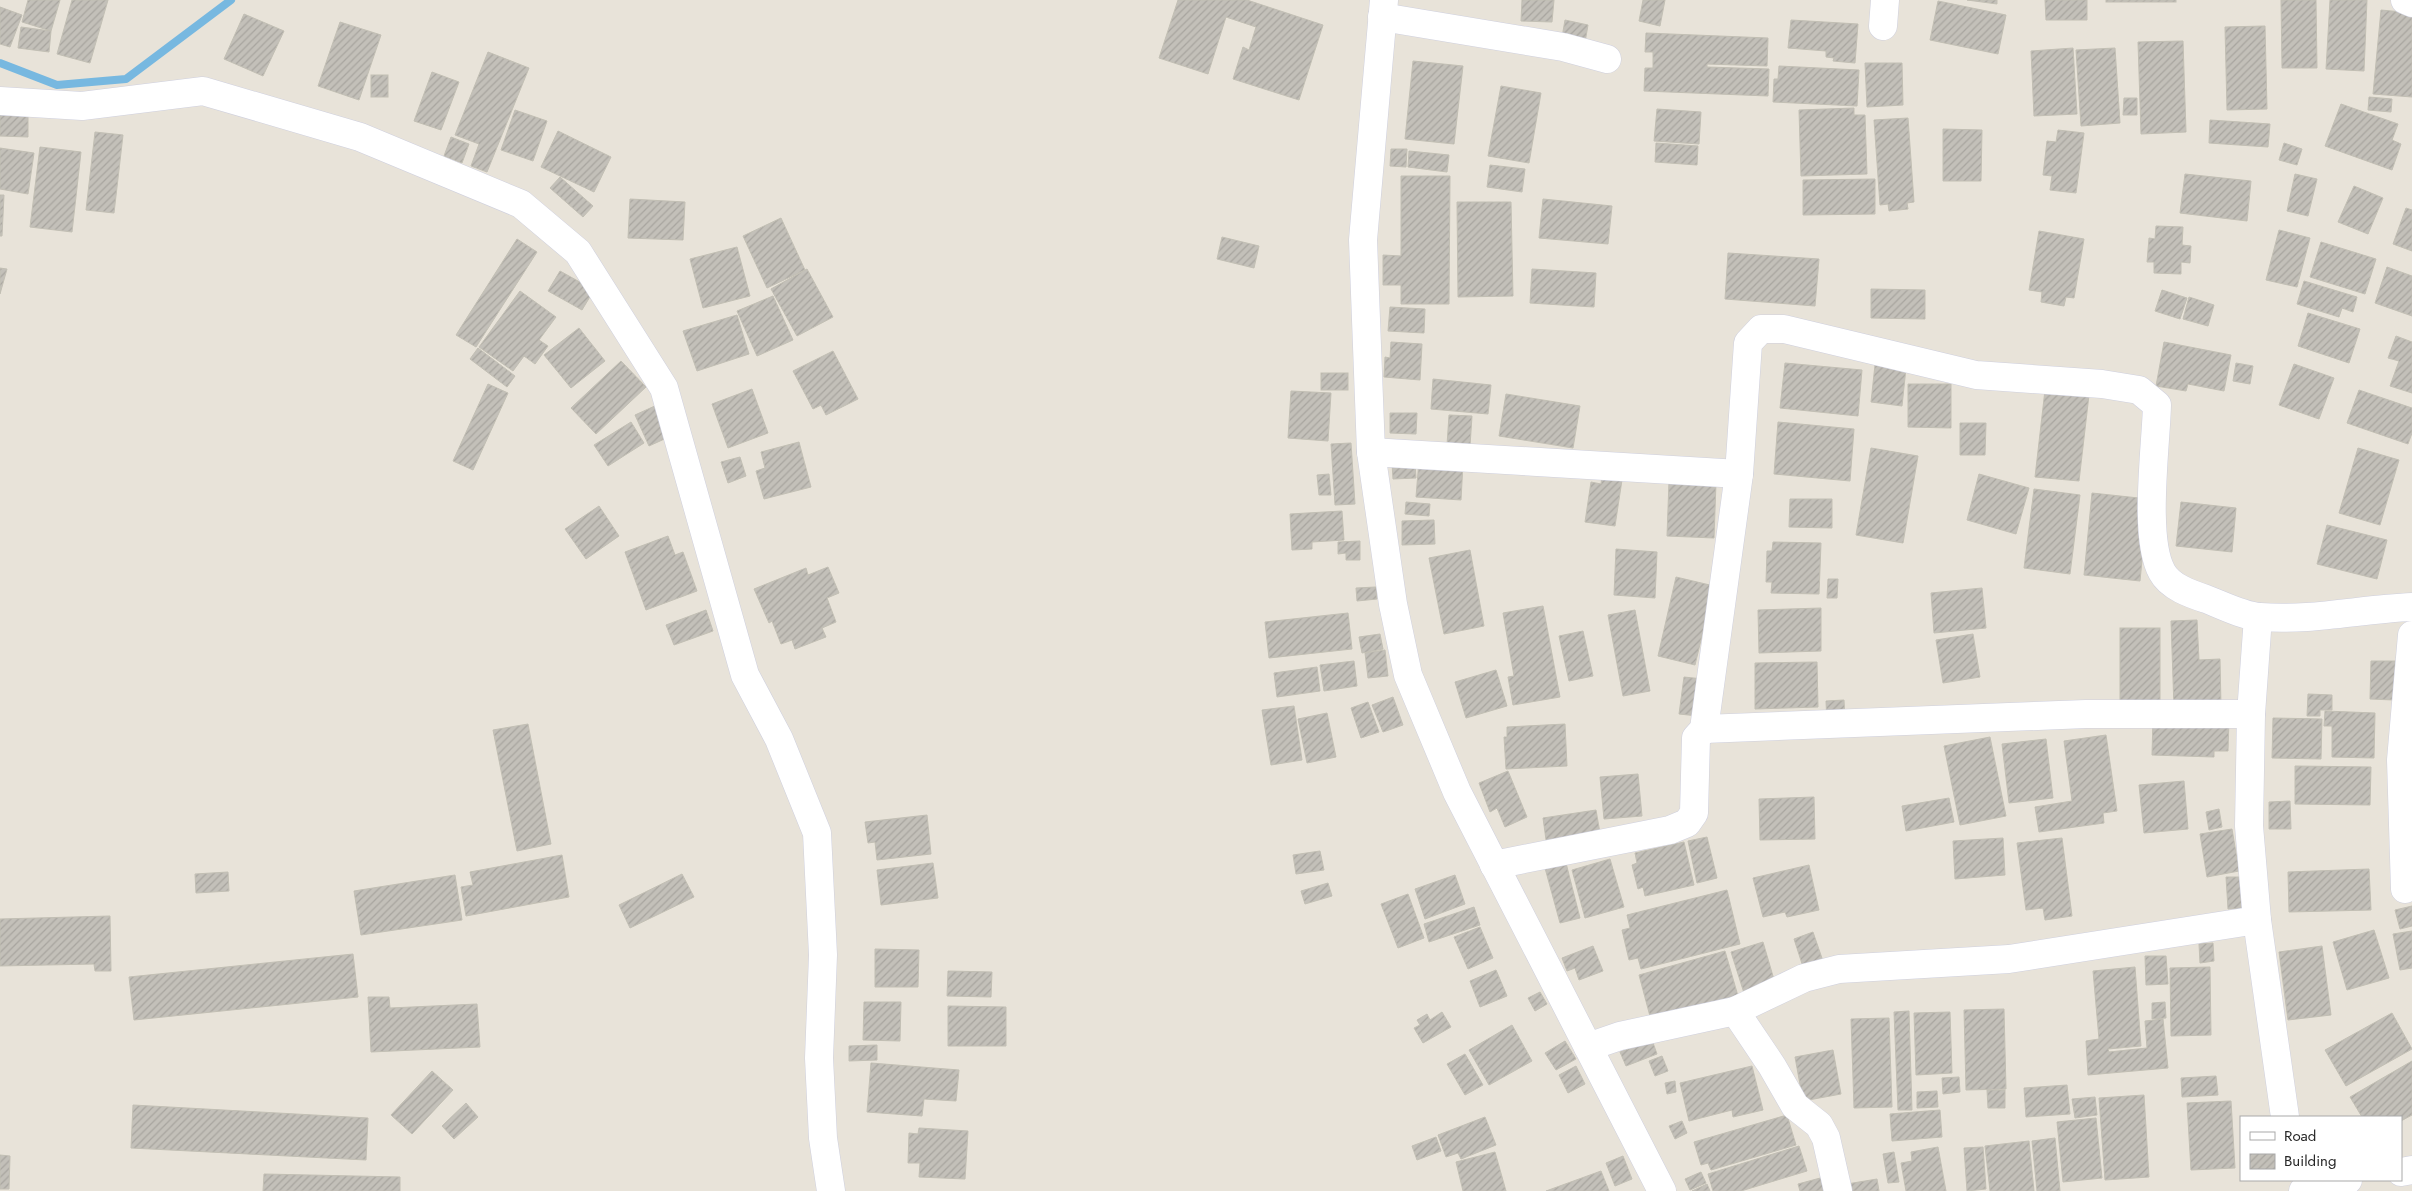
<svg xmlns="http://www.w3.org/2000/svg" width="2412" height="1191" font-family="Jost,sans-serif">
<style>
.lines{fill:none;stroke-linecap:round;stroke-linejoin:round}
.stream{stroke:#77b8e0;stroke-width:8}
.building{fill:url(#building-hatch);stroke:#c2bfb4}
.minor-casing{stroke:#cfd0de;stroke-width:29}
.minor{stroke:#fff;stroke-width:28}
</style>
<defs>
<pattern id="building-hatch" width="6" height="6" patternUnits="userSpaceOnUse" patternTransform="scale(1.25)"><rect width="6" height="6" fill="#c3c0b9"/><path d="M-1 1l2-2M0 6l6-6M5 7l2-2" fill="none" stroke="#a8a59f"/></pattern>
</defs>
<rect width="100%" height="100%" fill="#e8e3d9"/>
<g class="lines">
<!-- stream -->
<path class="stream" d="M0 63 57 85 126 79 231 0"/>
</g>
<!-- building -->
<g class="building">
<path d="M28 0H60L51 31 22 22Z"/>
<path d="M72 0H108L90 63 57 54Z"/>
<path d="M1178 0H1247L1323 25 1299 100 1233 79 1243 47 1249 50 1256 27 1226 17 1208 74 1159 58Z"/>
<path d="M1522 0H1554L1552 22 1521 21Z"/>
<path d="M1643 0H1665L1660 26 1639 21Z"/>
<path d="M1967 0H1997V4Z"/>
<path d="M2045 0H2087V20H2046Z"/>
<rect x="2106" y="0" width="70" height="2"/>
<path d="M2281 0H2316L2317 68H2282Z"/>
<path d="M2330 0H2367L2364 71 2326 69Z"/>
<path d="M1938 1 2006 15 1998 54 1930 40Z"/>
<path d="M0 7 22 15 10 47 0 44Z"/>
<path d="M2381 10 2412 13V97L2373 94Z"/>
<path d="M244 14 284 31 263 76 224 59Z"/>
<path d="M1565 20 1588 25 1584 48 1561 43Z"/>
<path d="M1791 20 1858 24 1855 63 1833 61 1834 58 1826 57V51L1788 48Z"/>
<path d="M340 22 381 35 359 100 318 86Z"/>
<path d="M2265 26 2267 109 2227 110 2225 27Z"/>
<path d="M21 27 51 31 49 52 18 48Z"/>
<path d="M1646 33 1768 38 1767 66 1707 64V67L1769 69 1768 96 1644 91 1645 68H1653V52H1645Z"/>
<path d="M2183 41 2186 132 2141 134 2138 42Z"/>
<path d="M2073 48 2077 114 2034 116 2031 51Z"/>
<path d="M2115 48 2120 123 2081 126 2076 50Z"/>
<path d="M488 52 529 68 487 172 471 166 479 144 455 135Z"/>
<path d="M1413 61 1463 66 1454 144 1405 139Z"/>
<path d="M1865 63H1902L1903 105 1867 107Z"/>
<path d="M1779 66 1859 70 1857 106 1773 102 1774 79H1778Z"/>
<path d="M432 72 459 82 441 130 414 121Z"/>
<rect x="371" y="75" width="17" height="22"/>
<path d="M1501 86 1541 93 1529 163 1488 156Z"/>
<path d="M2369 97 2392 99 2391 112 2368 110Z"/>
<path d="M2124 98H2137V115H2123Z"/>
<path d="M2341 104 2398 124 2392 140 2401 144 2392 170 2325 146Z"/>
<path d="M1854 108V115H1865L1867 174 1801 176 1799 110Z"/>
<path d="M1657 109 1701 112 1699 144 1654 141Z"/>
<path d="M515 110 547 121 533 161 501 150Z"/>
<path d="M0 111 28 112V137L0 136Z"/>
<path d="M1908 118 1914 202 1907 203 1908 209 1889 211 1888 204 1880 205 1874 120Z"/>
<path d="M2210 120 2270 124 2268 147 2209 143Z"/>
<path d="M1943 129 1982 130 1981 181H1943Z"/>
<path d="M2058 130 2084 133 2076 193 2050 190 2052 176 2043 175 2047 141 2056 142Z"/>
<path d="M558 131 611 157 594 192 541 167Z"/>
<path d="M95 132 123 135 114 213 86 210Z"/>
<path d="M451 137 469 144 462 163 444 156Z"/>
<path d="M1656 143 1698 146 1697 165 1655 162Z"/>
<path d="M2284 143 2302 149 2297 165 2279 160Z"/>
<path d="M40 147 81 152 72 232 30 227Z"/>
<path d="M0 148 34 153 28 194 0 189Z"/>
<path d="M1391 149H1407L1406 167 1390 166Z"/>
<path d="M1409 151 1449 155 1447 172 1408 167Z"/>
<path d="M1490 165 1525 169 1522 192 1487 187Z"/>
<path d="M2185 174 2251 181 2247 221 2180 213Z"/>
<path d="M2295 174 2317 179 2308 216 2287 211Z"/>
<path d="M1401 176H1450L1449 304H1401V285H1383V255L1401 256Z"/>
<path d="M560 177 593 206 583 217 550 188Z"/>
<path d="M1875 179V214L1803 215V180Z"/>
<path d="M2354 186 2383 198 2368 234 2338 222Z"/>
<path d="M0 195H4L2 236H0Z"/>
<path d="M630 199 685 202 683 240 628 238Z"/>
<path d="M1543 199 1612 206 1608 244 1539 238Z"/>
<path d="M1457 202H1511L1513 296 1458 297Z"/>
<path d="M2406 208 2412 210V251L2393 244Z"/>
<path d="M781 218 805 270 767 288 743 236Z"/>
<path d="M2156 226 2183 227 2182 245 2191 246 2190 263 2181 262V274L2154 273V262H2147L2149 238 2155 239Z"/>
<path d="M2279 230 2310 238 2297 287 2266 280Z"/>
<path d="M2039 231 2084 239 2074 298 2066 297 2064 306 2041 302 2042 292 2029 290Z"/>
<path d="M1222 237 1259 246 1254 268 1217 259Z"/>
<path d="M517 239 537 252 476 347 456 335Z"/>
<path d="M2321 242 2376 259 2365 294 2310 277Z"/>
<path d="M737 247 750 296 703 308 690 259Z"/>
<path d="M1728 253 1819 259 1815 306 1725 299Z"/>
<path d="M2387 267 2412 276V316L2375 303Z"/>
<path d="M0 268 7 269 0 294Z"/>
<path d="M807 269 833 317 797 336 771 289Z"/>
<path d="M1532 269 1596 273 1594 307 1530 303Z"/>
<path d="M560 271 594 290 582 310 548 291Z"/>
<path d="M2304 281 2357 297 2353 312 2342 308 2339 317 2297 304Z"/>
<path d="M1871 289 1925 290V319L1871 318Z"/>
<path d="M2162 290 2187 298 2180 319 2155 311Z"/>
<path d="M520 291 556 317 539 340 548 346 535 364 524 356 513 371 479 347Z"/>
<path d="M773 296 793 340 757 356 737 311Z"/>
<path d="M2189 297 2214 305 2208 326 2183 319Z"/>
<path d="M1390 307 1425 309 1424 333 1388 331Z"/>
<path d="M2308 313 2360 329 2349 363 2298 346Z"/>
<path d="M737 315 749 354 697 371 683 331Z"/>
<path d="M579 328 605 361 571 388 544 355Z"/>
<path d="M2396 336 2412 342V393L2390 386 2399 361 2388 358Z"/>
<path d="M1391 342 1422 344 1420 380 1384 377 1385 357 1390 358Z"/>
<path d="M2164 342 2231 355 2224 391 2188 384 2186 391 2156 386Z"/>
<path d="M478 348 515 376 507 387 470 359Z"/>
<path d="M833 351 858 399 826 415 821 405 813 409 793 371Z"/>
<path d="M621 361 646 387 596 434 571 408Z"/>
<path d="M1785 363 1862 370 1858 416 1780 408Z"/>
<path d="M2236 363 2253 366 2250 384 2233 381Z"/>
<path d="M2294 364 2334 378 2319 419 2279 405Z"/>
<path d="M1875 365 1906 368 1902 406 1871 402Z"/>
<rect x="1321" y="373" width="27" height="17"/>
<path d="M1433 379 1491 385 1488 414 1431 409Z"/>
<path d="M488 384 508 393 473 470 453 461Z"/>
<path d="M1908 384H1951V428L1908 427Z"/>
<path d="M752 389 768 433 728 448 712 404Z"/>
<path d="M2045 390 2089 395 2079 481 2035 477Z"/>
<path d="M2359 390 2412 408V433L2408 444 2347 423Z"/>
<path d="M1291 391 1331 393 1328 441 1288 438Z"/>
<path d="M1506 394 1580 406 1573 448 1499 436Z"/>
<path d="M657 405 671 436 649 446 635 415Z"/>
<path d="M1390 413H1417L1416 434 1390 433Z"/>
<path d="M1449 415 1472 416 1470 446 1447 445Z"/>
<path d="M631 422 644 443 608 466 594 445Z"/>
<path d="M1778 422 1854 429 1850 481 1774 474Z"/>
<path d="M1960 423H1986L1985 455H1960Z"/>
<path d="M799 442 811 487 764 499 756 471 765 468 761 452Z"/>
<path d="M1351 443 1355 504 1335 505 1331 444Z"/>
<path d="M1871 448 1918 456 1903 543 1856 535Z"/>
<path d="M2358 448 2399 460 2380 525 2339 513Z"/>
<path d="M740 457 746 476 728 483 721 462Z"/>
<path d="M1419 460 1463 463 1461 500 1416 497Z"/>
<path d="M1415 462 1416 478 1393 479 1392 463Z"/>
<path d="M1329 474 1331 495H1319L1317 475Z"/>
<path d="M1979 474 2029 488 2016 534 1967 520Z"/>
<path d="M1602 476 1622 480 1615 526 1585 522 1591 482 1601 484Z"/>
<path d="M1669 481 1716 483 1714 538 1667 536Z"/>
<path d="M2034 489 2080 495 2070 574 2024 568Z"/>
<path d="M2092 493 2148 499 2140 581 2084 575Z"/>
<path d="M1790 499H1832V528L1789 527Z"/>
<path d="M1406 502 1430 504 1429 516 1405 514Z"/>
<path d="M2181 502 2236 508 2232 552 2176 546Z"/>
<path d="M599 506 619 536 586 559 565 529Z"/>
<path d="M1342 511 1344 540 1312 542V549L1292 550 1290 514Z"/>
<path d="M1434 520 1435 544 1402 545V521Z"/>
<path d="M2327 525 2387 540 2377 579 2317 564Z"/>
<path d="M668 536 675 555 683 552 697 591 646 610 625 552Z"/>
<path d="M1360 541V560H1346V553L1338 554V542Z"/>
<path d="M1773 542 1821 543 1819 594 1771 593 1772 582H1766L1767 551H1772Z"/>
<path d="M1616 549 1657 552 1655 598 1614 595Z"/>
<path d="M1470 550 1484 626 1444 634 1429 558Z"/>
<path d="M828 567 839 593 827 598 836 622 822 628 826 637 795 649 792 640 781 644 772 621 769 623 754 589 806 568 808 575Z"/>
<path d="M1676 577 1714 586 1695 665 1658 656Z"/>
<path d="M1828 579H1838L1837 598H1827Z"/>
<path d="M1376 587 1377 599 1357 601 1356 588Z"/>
<path d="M1982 588 1986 628 1934 633 1931 593Z"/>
<path d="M1543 606 1560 697 1513 705 1508 677 1514 676 1503 613Z"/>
<path d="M1821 608V651L1759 653 1758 610Z"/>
<path d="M706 610 713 631 674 645 666 625Z"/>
<path d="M1635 610 1650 691 1623 696 1608 615Z"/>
<path d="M1348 613 1352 649 1269 658 1265 622Z"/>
<path d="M2197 620 2199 660 2220 659 2221 707 2174 708 2171 621Z"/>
<rect x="2120" y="628" width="40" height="79"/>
<path d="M1583 631 1593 676 1569 681 1559 636Z"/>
<path d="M1380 634 1383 649 1362 653 1359 637Z"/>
<path d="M1973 634 1980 677 1943 683 1936 640Z"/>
<path d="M1385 650 1388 676 1368 678 1365 653Z"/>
<path d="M1354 661 1357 686 1324 691 1320 665Z"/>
<path d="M2371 661H2396L2394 700 2370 699Z"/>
<path d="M1817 662 1818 707 1755 709V663Z"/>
<path d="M1317 667 1320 691 1277 697 1274 673Z"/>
<path d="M1496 670 1507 706 1466 718 1455 682Z"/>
<path d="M1684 677 1703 679 1698 716 1679 714Z"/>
<path d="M2308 694 2332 695V710H2320V716H2307Z"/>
<path d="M1393 697 1403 725 1383 732 1372 705Z"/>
<path d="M1844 700 1845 721 1827 722 1826 701Z"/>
<path d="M1368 702 1379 732 1361 738 1351 708Z"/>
<path d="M1294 706 1302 760 1271 765 1262 710Z"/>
<path d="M2325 711 2375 713 2374 758 2332 757V726H2324Z"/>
<path d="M1327 713 1336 757 1307 763 1298 719Z"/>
<path d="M2153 718 2229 719 2228 751H2214V757L2152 755Z"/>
<path d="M2273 718 2322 719 2321 759 2272 758Z"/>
<path d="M528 724 551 844 517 851 493 730Z"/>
<path d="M1565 724 1567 766 1506 769 1504 737H1507V727Z"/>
<path d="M2106 735 2117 811 2103 813 2104 823 2039 832 2035 807 2072 801 2064 741Z"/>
<path d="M1990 737 2006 816 1960 825 1944 746Z"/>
<path d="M2046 739 2053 798 2009 803 2002 744Z"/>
<path d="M2295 766 2371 767 2370 805 2295 804Z"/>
<path d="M1508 771 1527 817 1505 827 1497 808 1490 812 1479 783Z"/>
<path d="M1638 774 1642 816 1604 819 1600 777Z"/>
<path d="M2184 781 2188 829 2144 833 2139 785Z"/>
<path d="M1814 797 1815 839 1760 840 1759 799Z"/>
<path d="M1949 798 1954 822 1906 831 1902 806Z"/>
<path d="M2290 801 2291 829H2269V802Z"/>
<path d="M2219 809 2222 827 2209 830 2206 812Z"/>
<path d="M1596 810 1601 839 1547 847 1543 818Z"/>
<path d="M927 815 931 854 877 860 875 842 868 843 865 822Z"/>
<path d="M2232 829 2239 871 2207 877 2200 834Z"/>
<path d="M1707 837 1717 878 1697 883 1688 841Z"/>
<path d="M2003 838 2005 875 1955 879 1953 841Z"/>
<path d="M2062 838 2072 916 2045 920 2043 908 2026 910 2017 843Z"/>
<path d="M1684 842 1694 885 1645 896 1643 887 1638 889 1632 865 1637 863 1635 853Z"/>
<path d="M1320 851 1324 870 1296 874 1293 855Z"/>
<path d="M562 855 569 897 466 916 461 887 473 885 470 872Z"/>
<path d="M1610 859 1624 907 1585 918 1572 870Z"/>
<path d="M933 863 938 898 881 905 877 870Z"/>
<path d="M1566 863 1580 918 1560 923 1545 868Z"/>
<path d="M1809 865 1819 910 1787 917 1785 912 1763 917 1753 878Z"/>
<path d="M2369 869 2371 910 2289 912 2288 872Z"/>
<path d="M228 872 229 891 196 893 195 874Z"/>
<path d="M682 874 694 897 630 928 619 905Z"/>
<path d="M455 875 462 920 361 935 354 891Z"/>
<path d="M1455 875 1465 904 1425 919 1415 889Z"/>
<path d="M2226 877H2241L2243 908 2228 909Z"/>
<path d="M1328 883 1332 896 1305 904 1301 891Z"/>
<path d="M1727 890 1740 944 1641 969 1638 958 1629 960 1622 930 1630 928 1627 915Z"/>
<path d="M1408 894 1424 938 1398 948 1381 904Z"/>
<path d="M2412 906V926L2400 929 2395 910Z"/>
<path d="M1474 907 1480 925 1429 942 1424 924Z"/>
<path d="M110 916 111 971H95L94 964 0 966V919Z"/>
<path d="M1480 927 1493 958 1468 969 1454 937Z"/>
<path d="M2374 930 2389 978 2347 990 2333 942Z"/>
<path d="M2412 931V968L2400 970 2393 934Z"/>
<path d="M1813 932 1825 967 1805 973 1794 939Z"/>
<path d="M1763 942 1775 983 1744 993 1731 952Z"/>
<path d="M2213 943 2214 961 2200 963 2199 944Z"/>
<path d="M1593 946 1603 971 1579 980 1575 968 1567 971 1562 958Z"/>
<path d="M2322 946 2331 1015 2288 1020 2279 952Z"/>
<path d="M875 949 919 950 918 987H875Z"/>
<path d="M1725 951 1738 996 1651 1020 1639 975Z"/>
<path d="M353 954 358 997 134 1020 129 977Z"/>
<path d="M2145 956H2166L2168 984 2146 985Z"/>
<path d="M2135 967 2141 1046 2108 1049 2109 1052 2147 1048 2145 1021 2163 1019 2168 1068 2088 1075 2086 1041 2099 1039 2093 971Z"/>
<path d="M2210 967 2211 1035 2171 1036 2170 968Z"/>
<path d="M1496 970 1507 996 1480 1007 1470 981Z"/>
<path d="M948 971 992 972 991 997 947 996Z"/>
<path d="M1540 992 1547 1004 1535 1011 1528 998Z"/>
<path d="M368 997H389L390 1008 477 1004 480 1047 371 1052Z"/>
<path d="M864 1002H901L900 1041 863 1040Z"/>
<path d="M2165 1002 2166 1018 2152 1019V1003Z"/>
<path d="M948 1006 1006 1007V1046H948Z"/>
<path d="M2004 1009 2006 1089 1966 1090 1964 1010Z"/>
<path d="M1909 1011 1912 1110H1898L1894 1012Z"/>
<path d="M1442 1012 1451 1027 1423 1043 1414 1028 1420 1025 1417 1020 1427 1014 1430 1020Z"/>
<path d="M1950 1012 1952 1073 1916 1075 1914 1013Z"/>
<path d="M2392 1013 2412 1049 2346 1086 2325 1050Z"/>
<path d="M1889 1018 1892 1107 1854 1108 1851 1019Z"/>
<path d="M1512 1025 1532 1061 1489 1085 1469 1050Z"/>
<path d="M1652 1040 1657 1054 1626 1066 1620 1052Z"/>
<path d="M1565 1041 1576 1059 1556 1070 1545 1053Z"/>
<path d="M877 1045V1060L849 1061V1046Z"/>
<path d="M1833 1050 1841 1094 1803 1101 1795 1057Z"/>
<path d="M1465 1054 1483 1085 1465 1095 1447 1064Z"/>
<path d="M1662 1056 1668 1071 1655 1076 1649 1061Z"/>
<path d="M2412 1061V1115L2401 1121V1117H2362L2350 1097Z"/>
<path d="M871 1063 959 1070 956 1101 924 1099 922 1116 867 1112Z"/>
<path d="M1576 1066 1585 1084 1568 1093 1559 1075Z"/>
<path d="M1752 1066 1763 1110 1733 1117 1732 1110 1689 1121 1680 1083Z"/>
<path d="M432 1071 453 1090 412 1134 391 1115Z"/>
<path d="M2216 1076 2218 1095 2182 1097 2181 1078Z"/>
<path d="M1959 1077 1960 1092 1943 1094 1942 1078Z"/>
<path d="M1675 1081 1676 1092 1667 1094 1665 1083Z"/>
<path d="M2067 1085 2070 1114 2026 1117 2024 1088Z"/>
<path d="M1987 1090H2005V1108H1988Z"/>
<path d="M1937 1091 1938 1107 1917 1108V1092Z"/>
<path d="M2144 1095 2149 1177 2105 1180 2099 1098Z"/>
<path d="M2095 1097 2097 1115 2075 1118 2072 1099Z"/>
<path d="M2231 1101 2235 1168 2191 1170 2187 1103Z"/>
<path d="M466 1103 478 1117 454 1139 442 1126Z"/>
<path d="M133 1105 368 1118 366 1160 131 1148Z"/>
<path d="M1940 1110 1942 1137 1892 1141 1890 1114Z"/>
<path d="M1787 1115 1796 1145 1711 1170 1708 1163 1701 1165 1694 1142Z"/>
<path d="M1485 1117 1496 1145 1461 1159 1458 1153 1446 1157 1438 1135Z"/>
<path d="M2096 1118 2102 1178 2063 1182 2057 1122Z"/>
<path d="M1682 1121 1687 1133 1675 1139 1669 1126Z"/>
<path d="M919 1128 968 1131 965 1179 919 1177 920 1163H908L909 1133 918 1134Z"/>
<path d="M1436 1137 1441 1151 1417 1160 1412 1146Z"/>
<path d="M2055 1138 2060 1191H2037L2032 1141Z"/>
<path d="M2029 1141 2034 1191H1990L1985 1146Z"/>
<path d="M1799 1146 1807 1171 1741 1191H1713L1708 1174Z"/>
<path d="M1938 1147 1946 1191H1906L1901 1163 1912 1161 1911 1152Z"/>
<path d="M1983 1147 1986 1189 1967 1191 1964 1148Z"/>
<path d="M1495 1152 1506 1191H1463L1456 1162Z"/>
<path d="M1894 1152 1899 1182 1888 1183 1883 1154Z"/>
<path d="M0 1155 10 1156 9 1189H0Z"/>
<path d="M1623 1156 1632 1179 1615 1186 1606 1163Z"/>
<path d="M1601 1171 1609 1191H1546Z"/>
<path d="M1701 1172 1706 1183 1690 1190 1685 1179Z"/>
<path d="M264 1174 400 1177V1191H263Z"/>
<path d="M1824 1177 1828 1191H1800L1798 1184Z"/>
<path d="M1877 1179 1879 1191H1848L1847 1184Z"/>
<path d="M1707 1184 1710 1191H1692Z"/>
</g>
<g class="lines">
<defs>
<g id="minor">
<path d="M1384 0 1363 240 1371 452 1393 604 1408 675 1457 792 1662 1191"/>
<path d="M2405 0 2412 3"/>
<path d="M1382 17 1563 47 1607 59"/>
<path d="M1883 26 1885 0"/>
<path d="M0 101 82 106 203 91 360 137 521 204 578 252 664 388 745 675 779 739 817 833 823 955 819 1058 823 1138 831 1191"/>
<path d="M1371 452 1739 474"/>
<path d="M2258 617 2251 714 2249 826 2257 920 2285 1117"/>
<path d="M1704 729 2086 714H2251"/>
<path d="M1494 865 1670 830 1687 823 1694 813 1696 738 1704 729 1739 474 1748 343 1761 329H1784L1976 375 2102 384 2139 390 2157 405C2156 446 2143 538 2162 572 2170 587 2191 594 2206 599 2222 605 2243 616 2260 617 2311 621 2361 609 2412 607"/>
<path d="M2405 889 2401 760 2412 635"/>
<path d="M1735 1011 1772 1066 1795 1106 1819 1125 1826 1138 1838 1191"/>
<path d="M1588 1047 1620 1036 1735 1011 1804 978 1839 969 2009 959 2257 920"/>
<path d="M2401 1172 2412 1170"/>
<path d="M2303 1191 2348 1180"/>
</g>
</defs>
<!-- minor casing -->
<use href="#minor" class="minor-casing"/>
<!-- minor -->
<use href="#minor" class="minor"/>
</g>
<!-- legend -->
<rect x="2240" y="1116" width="162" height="65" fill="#ffffff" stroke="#a9a9a9"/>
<rect x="2250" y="1132" width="25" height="8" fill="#ffffff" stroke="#a9a9a9"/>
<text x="2284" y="1141" font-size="15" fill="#272727">Road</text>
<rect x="2250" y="1154" width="25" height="15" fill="url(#building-hatch)" stroke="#a9a9a9"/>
<text x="2284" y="1166" font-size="15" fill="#272727">Building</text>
</svg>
